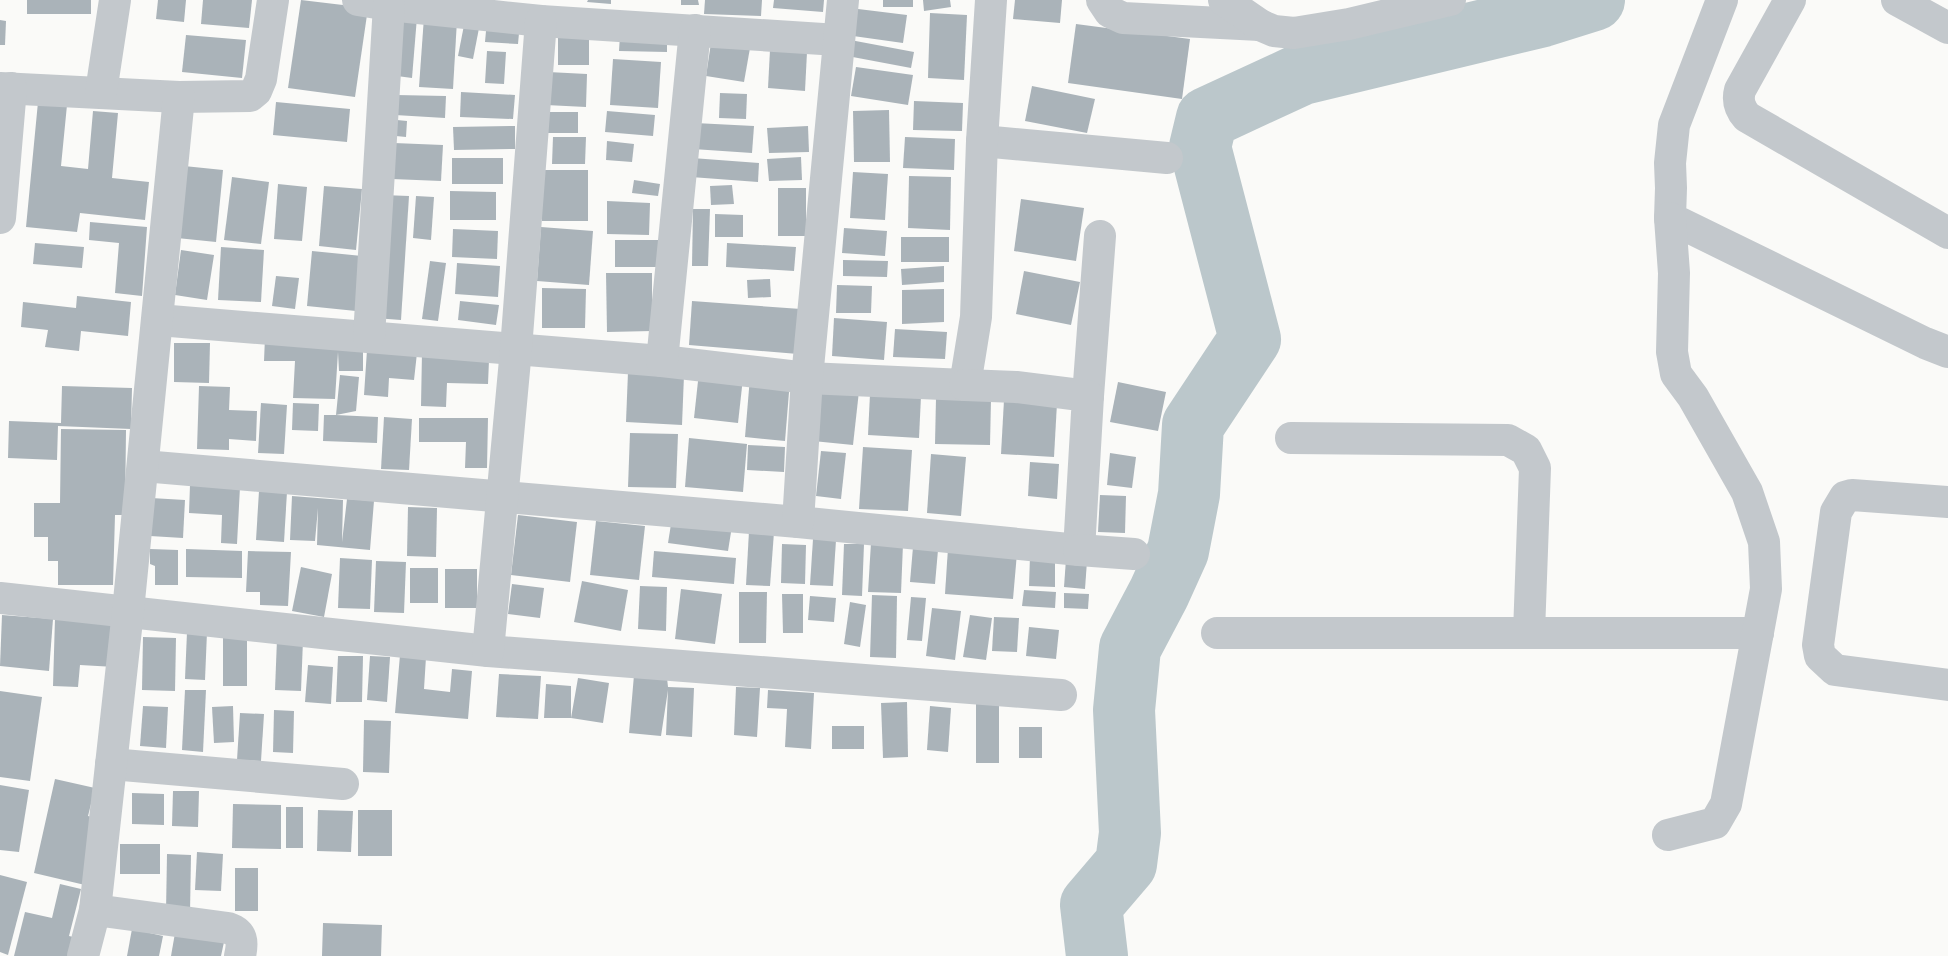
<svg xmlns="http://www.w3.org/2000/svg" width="1948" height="956" font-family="Montserrat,sans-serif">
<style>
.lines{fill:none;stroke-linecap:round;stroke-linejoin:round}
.river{stroke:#bbc7cb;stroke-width:62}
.building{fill:#aab3b9}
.street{stroke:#c3c8cc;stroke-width:32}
</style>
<rect width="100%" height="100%" fill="#fafaf8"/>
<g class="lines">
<!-- river -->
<path class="river" d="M1097 956 1091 905 1126 864 1130 833 1124 710 1130 648 1159 593 1178 551 1189 494 1193 425 1250 339 1200 147 1207 118 1302 74 1543 16 1594 0"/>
</g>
<!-- building -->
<g class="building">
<rect x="27" y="0" width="64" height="14"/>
<path d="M158 0H186L184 22 156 19Z"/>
<path d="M203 0H252L249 28 201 24Z"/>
<path d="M301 0 368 8 355 97 288 88Z"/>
<path d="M588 0H611V4L587 2Z"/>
<path d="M681 0H698L699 5H681Z"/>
<path d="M705 0H762L761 16 704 14Z"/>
<path d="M774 0H824L823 12 773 8Z"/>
<rect x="883" y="0" width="30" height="7"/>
<path d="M923 0H950L951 7 924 11Z"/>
<path d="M1015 0H1062L1060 23 1013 19Z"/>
<path d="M850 8 907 15 903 43 846 35Z"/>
<path d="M930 13 967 15 964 80 928 78Z"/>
<path d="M401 16 417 17 412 78 397 76Z"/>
<path d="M424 17 457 20 453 89 419 87Z"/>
<path d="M0 20 6 21 5 45H0Z"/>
<path d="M465 20 480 23 473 59 458 56Z"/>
<path d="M487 20 520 22 518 44 485 42Z"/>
<path d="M1076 24 1190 39 1182 99 1068 83Z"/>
<rect x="558" y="32" width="31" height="33"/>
<path d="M186 35 246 40 242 78 182 72Z"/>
<path d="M620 35 667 36V52L619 51Z"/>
<path d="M845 39 914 52 911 68 842 55Z"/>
<path d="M711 43 750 48 744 82 706 76Z"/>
<path d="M770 50 807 52 805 91 768 88Z"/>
<path d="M487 51 506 52 504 84 485 83Z"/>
<path d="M613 59 661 62 658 108 610 105Z"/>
<path d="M856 67 913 75 908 105 851 96Z"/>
<path d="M548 72 587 74 586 107 546 105Z"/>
<path d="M1032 86 1095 99 1087 133 1025 121Z"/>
<path d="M461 92 515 95 513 119 460 117Z"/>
<path d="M720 93 747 94 746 119 719 118Z"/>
<path d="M396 95 446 96 445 118 395 115Z"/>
<path d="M914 101 963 103 962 131 913 130Z"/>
<path d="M38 102 67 105 61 166 88 169 93 111 118 113 112 178 149 182 145 220 80 213 77 232 26 227Z"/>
<path d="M276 102 350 109 347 142 273 135Z"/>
<path d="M889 110 890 162H854L853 111Z"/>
<path d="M607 111 655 115 653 136 605 132Z"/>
<path d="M542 112H578V133H541Z"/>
<path d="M387 119 407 121 406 137 386 135Z"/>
<path d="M695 123 754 126 752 153 693 149Z"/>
<path d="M515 126V149L454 150 453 127Z"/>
<path d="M808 126 809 152 769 153 767 128Z"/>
<path d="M553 137H586L585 164H552Z"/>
<path d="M905 137 955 139 954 170 903 168Z"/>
<path d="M607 141 634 144 632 162 606 160Z"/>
<path d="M394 143 443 145 441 181 392 179Z"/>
<path d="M801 157 802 180 769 181 767 159Z"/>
<rect x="452" y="158" width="51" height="26"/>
<path d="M692 158 759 163 758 182 691 177Z"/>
<path d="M184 166 223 170 216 242 177 238Z"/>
<rect x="542" y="170" width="46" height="51"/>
<path d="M853 172 888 174 885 220 850 218Z"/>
<path d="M909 176 951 177 950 230 908 228Z"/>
<path d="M232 177 269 182 261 244 224 240Z"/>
<path d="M634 180 660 184 658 196 632 193Z"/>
<path d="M278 184 307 187 302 241 274 239Z"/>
<path d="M732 185 734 204 711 205 710 186Z"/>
<path d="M324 186 362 189 356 250 319 246Z"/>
<rect x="778" y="188" width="28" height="48"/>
<path d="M450 191 496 192V220H450Z"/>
<path d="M383 195 409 196 401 320 375 318Z"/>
<path d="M416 196 434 197 431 240 413 238Z"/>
<path d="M1021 199 1084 208 1076 261 1014 251Z"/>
<path d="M607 201 650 203 649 235 607 234Z"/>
<path d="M693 209H710L708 266H692Z"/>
<path d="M715 214 743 215V237H715Z"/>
<path d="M90 222 147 227 142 296 115 293 119 243 89 240Z"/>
<path d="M541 227 593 231 589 285 537 281Z"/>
<path d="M844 228 887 231 885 256 842 253Z"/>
<path d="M453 229 498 231 497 259 452 257Z"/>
<rect x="901" y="237" width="48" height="25"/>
<rect x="615" y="240" width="43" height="27"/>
<path d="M35 243 84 247 82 268 33 264Z"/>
<path d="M727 243 796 247 794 271 726 267Z"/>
<path d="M221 247 264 250 261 302 218 300Z"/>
<path d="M181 250 214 255 207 300 175 295Z"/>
<path d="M312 251 362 256 356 311 307 306Z"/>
<path d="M843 260 888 261 887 277 843 276Z"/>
<path d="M430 261 446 263 438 321 422 319Z"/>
<path d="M457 263 500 266 498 297 455 294Z"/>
<path d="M944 266V282L902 285 901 269Z"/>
<path d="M1024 271 1080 282 1071 325 1016 314Z"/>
<path d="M606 273H652V331L607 332Z"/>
<path d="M276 276 299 278 295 309 272 306Z"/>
<path d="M770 279 771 297 748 298 747 280Z"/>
<path d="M837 285 872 286 871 313H836Z"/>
<path d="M542 288 586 289 585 328H542Z"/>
<path d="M944 289V322L902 324V290Z"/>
<path d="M77 296 131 302 128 336 81 331 79 351 45 347 48 330 21 327 23 302 76 308Z"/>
<path d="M460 301 499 305 496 325 458 320Z"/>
<path d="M692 301 801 309 798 354 689 345Z"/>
<path d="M834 318 887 322 884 360 832 356Z"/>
<path d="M895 329 947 332 945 359 893 357Z"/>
<path d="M265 337 363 347V371H339L338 352 335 399 293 398 295 361H264Z"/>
<path d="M174 343H210L209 383 174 382Z"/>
<path d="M367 350 417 353 414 380 389 378 388 397 364 395Z"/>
<path d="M422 352 489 360 488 384 447 383 446 407 421 406Z"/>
<path d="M628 372 684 375 682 425 626 422Z"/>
<path d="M699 372 743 378 738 423 694 418Z"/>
<path d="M340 375 359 377 356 411 336 415 378 417 377 443 323 441 324 415H336Z"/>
<path d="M750 377 790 380 785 441 745 437Z"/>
<path d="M1118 382 1166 392 1158 431 1110 422Z"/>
<path d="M62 386 132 388 131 429 58 426 57 460 8 458 9 421 61 423Z"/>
<path d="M199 386 230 387 229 410 257 411 256 441 229 439V450L197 449Z"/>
<path d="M818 387 859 391 853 445 813 441Z"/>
<path d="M870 394 921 396 919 438 868 435Z"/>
<path d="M936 398 991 399 990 445 935 444Z"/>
<path d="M1004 400 1057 403 1054 457 1001 454Z"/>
<path d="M261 403 287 405 284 454 258 453Z"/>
<path d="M293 403 319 404 318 431 292 430Z"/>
<path d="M384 417 412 419 409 470 381 469Z"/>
<path d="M419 418H488L487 468H465L466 442H419Z"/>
<path d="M61 429 126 430 125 515H115L113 585H58V561H48V537H34V503H60Z"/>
<path d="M630 433 678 434 676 488 628 487Z"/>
<path d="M689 438 747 444 743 492 685 487Z"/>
<path d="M748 445 785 447 784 472 747 470Z"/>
<path d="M863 447 912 450 908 511 859 509Z"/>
<path d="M821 451 846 453 841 499 816 496Z"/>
<path d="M1110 453 1136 457 1132 488 1107 485Z"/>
<path d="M931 454 966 457 961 516 927 513Z"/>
<path d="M1030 462 1059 464 1057 499 1028 496Z"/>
<path d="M190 485 240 487 237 544 221 543 222 515 189 513Z"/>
<path d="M259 491 287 492 284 542 256 540Z"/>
<path d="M1100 495 1126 496 1125 533 1098 532Z"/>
<path d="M292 496 343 500 342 542 347 499 374 501 370 550 317 545 318 508 315 541 290 540Z"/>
<path d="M151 498 185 500 183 538 150 536Z"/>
<path d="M408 507 437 508 436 557 407 556Z"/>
<path d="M518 515 577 522 570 582 511 575Z"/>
<path d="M672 518 732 526 728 551 668 543Z"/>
<path d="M596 521 645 526 639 580 590 575Z"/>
<path d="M749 531 774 532 770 586 746 585Z"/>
<path d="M813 539 836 540 833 586 810 585Z"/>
<path d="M871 543 903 544 901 593 868 592Z"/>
<path d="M782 544 806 545 805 584 781 583Z"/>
<path d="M844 544H864L862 596 842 595Z"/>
<path d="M913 547 938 550 935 584 910 582Z"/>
<path d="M948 548 1017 553 1013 599 945 594Z"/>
<path d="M150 549 178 550V585H155V566L150 564Z"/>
<path d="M186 549 242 551V578L186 577Z"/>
<path d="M248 551 291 552 288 606 260 605V592H246Z"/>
<path d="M654 551 736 558 734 584 652 577Z"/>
<path d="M1030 556 1055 557V587L1029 586Z"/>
<path d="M340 558 372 560 370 609 338 608Z"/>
<path d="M1066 559 1087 561 1085 589 1064 587Z"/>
<path d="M376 561 406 562 404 613 374 612Z"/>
<path d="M301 567 332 574 324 617 292 611Z"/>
<rect x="410" y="568" width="28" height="35"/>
<rect x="445" y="569" width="32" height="39"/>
<path d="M582 581 628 590 621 631 574 622Z"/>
<path d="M512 584 544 588 540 618 508 614Z"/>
<path d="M640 586 667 587 666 631 638 629Z"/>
<path d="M681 589 722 594 715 644 675 639Z"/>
<path d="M1024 590 1056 592 1055 608 1022 606Z"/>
<path d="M739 592H767L766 643H739Z"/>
<path d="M1064 593 1089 594 1088 609 1064 608Z"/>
<path d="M782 594H803V633H783Z"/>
<path d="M872 595 897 596 896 658 870 657Z"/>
<path d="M810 596 836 598 834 622 808 620Z"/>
<path d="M911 597 926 598 922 641 907 640Z"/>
<path d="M850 602 866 605 860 647 844 644Z"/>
<path d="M932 608 961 611 955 660 926 656Z"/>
<path d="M2 615 53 619 49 671 0 666Z"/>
<path d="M970 615 992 618 986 660 963 657Z"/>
<path d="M994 617 1019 618 1017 652 992 651Z"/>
<path d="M55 618 117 620 115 667 80 665 78 687 53 686Z"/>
<path d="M1029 627 1059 630 1056 659 1026 656Z"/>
<path d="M187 632H207L205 680 185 679Z"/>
<rect x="223" y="636" width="24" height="50"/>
<path d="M143 637 176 638 175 691 142 690Z"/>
<path d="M277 639 303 640 301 691 275 690Z"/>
<path d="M400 655 426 657 424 689 450 692 452 669 472 671 468 719 395 713Z"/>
<path d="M338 656H363L362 702H336Z"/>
<path d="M370 656 390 657 387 702 367 700Z"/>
<path d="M308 665 333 667 331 704 305 702Z"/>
<path d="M499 674 541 676 538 719 496 717Z"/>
<path d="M634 675 667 678 668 687 694 688 692 737 666 735 668 690 661 736 629 733Z"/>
<path d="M578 678 609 683 603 723 571 718H544L546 684 571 686V718Z"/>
<path d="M736 687 760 688 757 737 734 735Z"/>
<path d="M185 690H206L203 752 182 750Z"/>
<path d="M768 690 814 693 811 749 785 747 787 709 767 708Z"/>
<path d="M0 691 42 697 30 781 0 777Z"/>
<path d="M907 702 908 757 883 758 881 703Z"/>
<rect x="976" y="703" width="23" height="60"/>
<path d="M143 706 168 707 166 748 140 746Z"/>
<path d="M233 706 234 742 214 743 212 707Z"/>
<path d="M930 706 951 708 948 752 927 750Z"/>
<path d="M274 710 294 711 293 753 273 752Z"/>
<path d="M240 713 264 714 261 761 237 760Z"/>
<path d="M364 720 391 721 389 773 363 772Z"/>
<rect x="832" y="726" width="32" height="23"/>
<rect x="1019" y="727" width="23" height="31"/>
<path d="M55 779 95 788 88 816 100 819 85 885 34 873Z"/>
<path d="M0 785 29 790 19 852 0 850Z"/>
<path d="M173 791H199L198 827 172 826Z"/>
<path d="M132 793 164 794V825L132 824Z"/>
<path d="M233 804 281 805V849L232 848Z"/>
<rect x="286" y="807" width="17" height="41"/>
<path d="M318 810 353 811 351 852 317 851Z"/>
<rect x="358" y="810" width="34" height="46"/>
<rect x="120" y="844" width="40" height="30"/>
<path d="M197 852 223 854 221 891 195 890Z"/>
<path d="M167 854 191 855 190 913 166 912Z"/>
<rect x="235" y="868" width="23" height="43"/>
<path d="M0 875 27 882 8 955 0 952Z"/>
<path d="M60 884 81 889 69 936 82 939 78 956H14L25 912 52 918Z"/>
<path d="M323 923 382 925 381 956H322Z"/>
<path d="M132 929 163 936 159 956H127Z"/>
<path d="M175 933 224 942 221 956H171Z"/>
</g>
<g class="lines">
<!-- street -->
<g class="street">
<path d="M358 0 389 5 541 21 838 40"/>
<path d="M1102 0 1110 12 1123 18 1260 25"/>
<path d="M1224 0 1260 25 1274 31 1294 33 1349 24 1450 0"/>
<path d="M1722 0 1674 125 1670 163 1671 188 1670 218 1925 343 1948 352"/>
<path d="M1790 0 1740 90C1737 101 1740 109 1747 117L1948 233"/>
<path d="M1897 0 1948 28"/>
<path d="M0 88 179 97 250 96 256 91 261 79 273 0"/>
<path d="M101 92 115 0"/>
<path d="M982 141 1167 158"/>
<path d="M0 218 11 88"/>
<path d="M158 320 662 361 807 378 965 385 976 317 982 141 991 0"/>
<path d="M369 337 389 5"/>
<path d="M662 361 695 30"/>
<path d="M1088 396 1100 236"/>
<path d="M1291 438 1508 440 1526 450 1535 468 1529 633"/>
<path d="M143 466 798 522 1079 550 1088 396 1016 387 965 385"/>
<path d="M1948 502 1852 495 1845 497 1836 512 1818 645 1820 656 1835 670 1948 685"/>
<path d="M798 522 807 378 843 0"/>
<path d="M1079 550 1134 554"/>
<path d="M0 598 488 651 1061 695"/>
<path d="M1217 633H1758"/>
<path d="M488 651 516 349 541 21"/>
<path d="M111 764 343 784"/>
<path d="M1668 835 1715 823 1726 804 1766 589 1764 542 1747 492 1693 397 1676 374 1672 352 1674 273 1670 218"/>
<path d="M95 910 228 928C243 933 243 942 240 956"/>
<path d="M83 956 95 910 128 611 179 97"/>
</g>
</g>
</svg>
